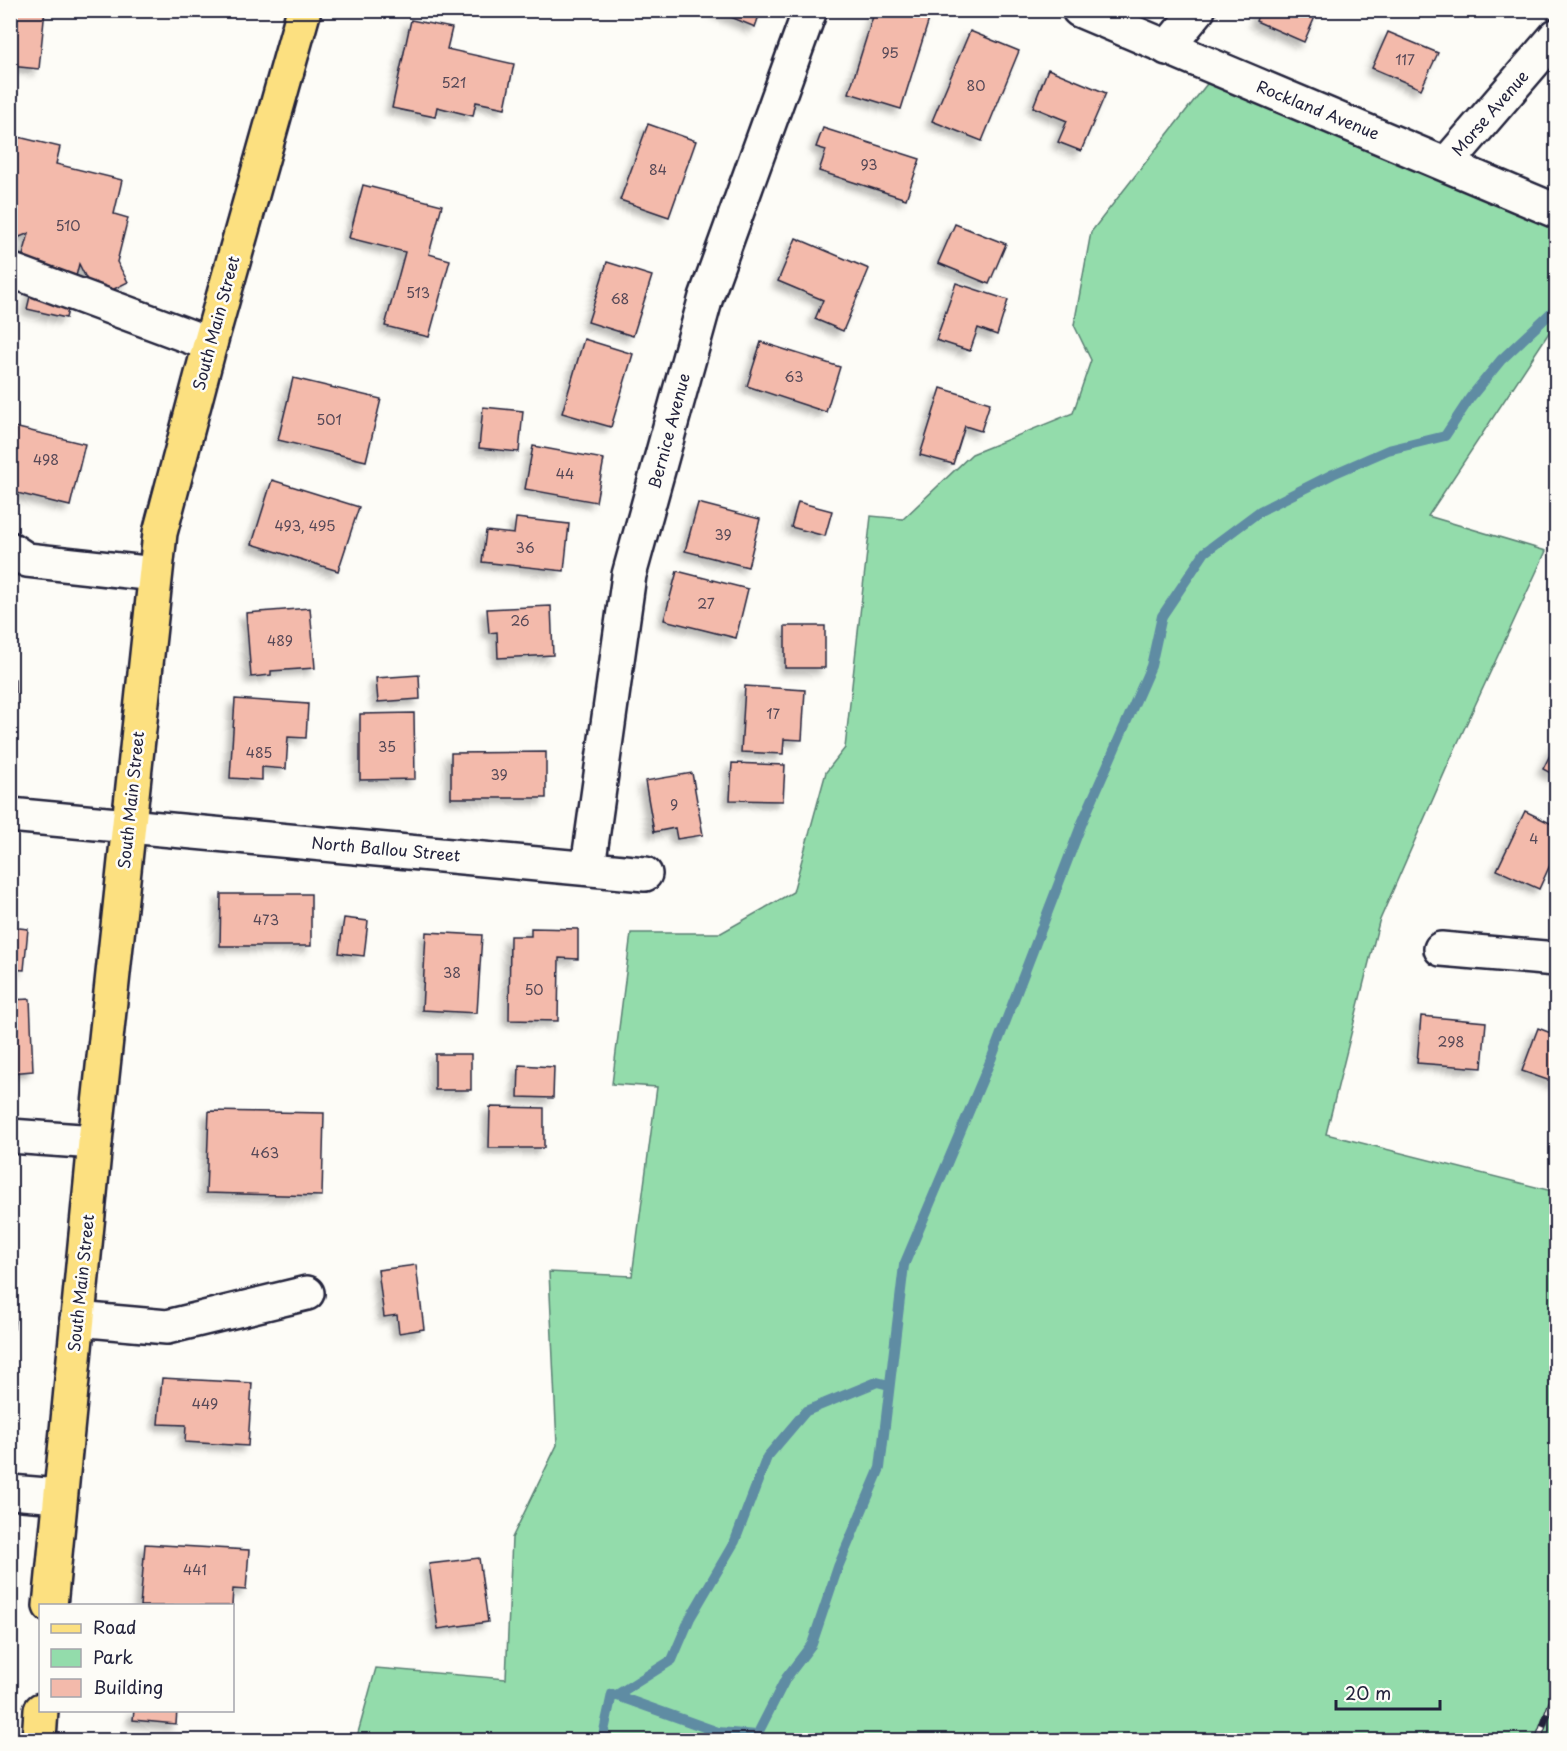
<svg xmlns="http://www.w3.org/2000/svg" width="1567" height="1751" font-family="'Playpen Sans',sans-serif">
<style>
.green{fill:#93dcab;stroke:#5a7f73;stroke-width:1.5}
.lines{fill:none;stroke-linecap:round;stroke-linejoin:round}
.stream{stroke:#5f8ca3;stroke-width:10}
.building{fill:#f3baab;stroke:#22223b;stroke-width:1.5;filter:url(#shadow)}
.minor-casing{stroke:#22223b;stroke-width:38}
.major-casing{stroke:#22223b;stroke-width:38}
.minor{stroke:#fdfcf7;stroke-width:33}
.major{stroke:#fce080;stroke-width:33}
.rail-casing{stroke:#22223b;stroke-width:7}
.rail{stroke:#fdfcf7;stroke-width:4.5;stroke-dasharray:14;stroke-linecap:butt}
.labels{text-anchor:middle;stroke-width:5;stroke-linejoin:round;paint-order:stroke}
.number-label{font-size:14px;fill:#564857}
.street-label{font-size:16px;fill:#22223b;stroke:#fdfcf7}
</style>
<defs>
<filter id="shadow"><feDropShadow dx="-5.5" dy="5.5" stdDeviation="3" flood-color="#0004"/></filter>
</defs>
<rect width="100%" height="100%" fill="#fdfcf7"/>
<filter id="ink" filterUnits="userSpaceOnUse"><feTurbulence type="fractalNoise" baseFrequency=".0167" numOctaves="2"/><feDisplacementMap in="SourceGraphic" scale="12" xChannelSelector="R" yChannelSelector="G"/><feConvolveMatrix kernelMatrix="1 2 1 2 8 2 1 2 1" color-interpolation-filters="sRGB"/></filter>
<g filter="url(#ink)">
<!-- green -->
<path class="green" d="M1214 75 1556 220V322L1428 516 1546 551 1454 751 1379 922 1326 1134 1556 1192V1740H356L376 1668 506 1679 512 1538 557 1445 549 1272 632 1276 657 1087 612 1084 631 933H721L793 892 826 772 845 748 871 516 903 519 972 454 1073 413 1091 360 1074 325 1091 232Z"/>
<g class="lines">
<!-- stream -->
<g class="stream">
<path d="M615 1696 672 1660 690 1618 735 1541 767 1457 806 1411 877 1382 889 1385"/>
<path d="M606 1740 604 1731 612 1694 718 1732 757 1735 786 1678 812 1644 838 1567 880 1468 904 1265 992 1057 1082 823 1151 666 1162 616 1205 552 1260 511 1333 474 1388 450 1445 436 1470 398 1501 360 1556 308"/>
</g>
</g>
<!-- building -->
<g class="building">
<path d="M10 10H45L39 69 10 66Z"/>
<path d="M714 10H761L755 27Z"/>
<path d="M875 10H924L931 13 901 109 849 93Z"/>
<path d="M1260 10H1318L1304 42 1256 21Z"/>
<path d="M411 20 452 28 447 49 514 64 505 108 476 102 473 116 437 107 435 117 392 108Z"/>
<path d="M970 31 1019 51 982 141 932 121Z"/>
<path d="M1388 32 1438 53 1421 89 1372 68Z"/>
<path d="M1048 69 1106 93 1081 151 1058 142 1067 121 1033 107Z"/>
<path d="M648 124 696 141 669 217 620 200Z"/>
<path d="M823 128 920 159 906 199 819 171 826 150 816 147Z"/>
<path d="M10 135 60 147 56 164 122 180 114 214 128 218 117 262 128 282 96 298 79 264 66 318 27 309 38 263 22 259 29 233 10 241V193L15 191 10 182Z"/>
<path d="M363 185 442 205 429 254 450 260 429 337 385 326 405 252 349 238Z"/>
<path d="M955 224 1006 244 989 284 938 263Z"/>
<path d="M796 238 869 269 843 331 815 319 823 300 778 281Z"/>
<path d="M607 262 652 276 633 336 588 322Z"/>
<path d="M956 283 1008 300 997 335 978 328 970 351 936 340Z"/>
<path d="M584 339 633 354 611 427 562 413Z"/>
<path d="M761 342 840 367 826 412 747 386Z"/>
<path d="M293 378 381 399 366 461 278 440Z"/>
<path d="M941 388 990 403 981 431 965 426 953 464 920 455Z"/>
<path d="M483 407 523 411 519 452 479 448Z"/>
<path d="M10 426 85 444 70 506 13 492 16 478 10 476Z"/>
<path d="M533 446 604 459 596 502 525 489Z"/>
<path d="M272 480 359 507 338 571 252 544Z"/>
<path d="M798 502 832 511 825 536 791 527Z"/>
<path d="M698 503 760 519 748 567 685 551Z"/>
<path d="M516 518 569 524 564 571 482 562 486 531 514 534Z"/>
<path d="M677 571 748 589 736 638 664 620Z"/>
<path d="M551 606 553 655 498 658 497 632 489 633 487 609Z"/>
<path d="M310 608 315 668 271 671V675L251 677 246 613Z"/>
<rect x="785" y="626" width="40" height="42"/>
<path d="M419 675 420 699 378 702 376 678Z"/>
<path d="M10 679H15L16 759H10Z"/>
<path d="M745 686 805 690 802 740 784 739 783 754 741 752Z"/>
<path d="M235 699 308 704 306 738 288 737 286 769 262 767V780L230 778Z"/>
<path d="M414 713 415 779 360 780V714Z"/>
<path d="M1556 743V776L1543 769Z"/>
<path d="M546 752V798H451V753Z"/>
<path d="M732 763 785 765 783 801 730 800Z"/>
<path d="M692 773 703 835 677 839 675 828 654 832 645 781Z"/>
<path d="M1525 811 1556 826V852L1539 889 1497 870Z"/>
<path d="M221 894H311V946H220Z"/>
<path d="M344 918 368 921 364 956 339 953Z"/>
<path d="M10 927 28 929 24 970 10 969Z"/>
<path d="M531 928 578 929V959L559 958 558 1021 509 1020 510 936H531Z"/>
<path d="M426 932 482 935 477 1013 422 1010Z"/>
<path d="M30 999 33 1071 10 1073V1000Z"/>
<path d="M1421 1016 1486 1022 1482 1068 1417 1063Z"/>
<path d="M1538 1028 1556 1035V1083L1522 1071Z"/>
<rect x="435" y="1054" width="36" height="36"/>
<path d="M519 1065 554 1067 553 1098 518 1097Z"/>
<path d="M490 1107 544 1108V1148H489Z"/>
<path d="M209 1111 324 1113 322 1196 206 1193Z"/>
<path d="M416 1265 424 1329 399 1333 397 1315 384 1317 378 1270Z"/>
<path d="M10 1283H17L14 1329H10Z"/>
<path d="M162 1378 252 1383 248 1446 185 1442 186 1425 158 1424Z"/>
<path d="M145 1544 249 1550 246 1590 233 1589 232 1606H140Z"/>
<path d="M479 1558 488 1622 438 1629 429 1564Z"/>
<path d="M134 1710H177L176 1724 133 1720Z"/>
</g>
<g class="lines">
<defs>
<g id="minor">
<path d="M1079 10 1556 211"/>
<path d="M1167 48 1198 10"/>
<path d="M1447 163 1556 36"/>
<path d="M10 270 210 344"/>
<path d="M10 549 27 560 155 574"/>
<path d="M10 815 645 874"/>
<path d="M588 867 629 575 706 297 810 10"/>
<path d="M1441 949 1556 959"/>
<path d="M10 1136 95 1142"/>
<path d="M77 1319 167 1327 307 1293"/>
<path d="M10 1492 59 1496"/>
</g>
<g id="major">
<path d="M50 1606 95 1142 160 533 210 344 304 10"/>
<path d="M39 1740 41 1710"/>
</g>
</defs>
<!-- minor casing -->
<use href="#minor" class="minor-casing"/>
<!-- major casing -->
<use href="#major" class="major-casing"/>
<!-- minor -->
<use href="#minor" class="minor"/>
<!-- major -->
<use href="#major" class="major"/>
<defs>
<path id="rail" d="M1538 1740 1556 1691"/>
</defs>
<!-- rail casing -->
<use href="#rail" class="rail-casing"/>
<!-- rail -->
<use href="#rail" class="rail"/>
</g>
</g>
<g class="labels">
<!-- number labels -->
<g class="number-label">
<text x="890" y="58">95</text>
<text x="1405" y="65">117</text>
<text x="454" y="88">521</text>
<text x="976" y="91">80</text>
<text x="869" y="170">93</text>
<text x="658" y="175">84</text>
<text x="68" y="231">510</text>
<text x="418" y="298">513</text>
<text x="620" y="304">68</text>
<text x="794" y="382">63</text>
<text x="329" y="425">501</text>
<text x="46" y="465">498</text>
<text x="565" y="479">44</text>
<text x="305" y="531">493, 495</text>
<text x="723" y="540">39</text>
<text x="525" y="553">36</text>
<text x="706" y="609">27</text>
<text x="520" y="626">26</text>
<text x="280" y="646">489</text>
<text x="773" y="719">17</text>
<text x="387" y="752">35</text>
<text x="259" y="758">485</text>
<text x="499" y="780">39</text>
<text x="674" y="810">9</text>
<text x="1534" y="844">4</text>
<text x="266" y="925">473</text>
<text x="452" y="978">38</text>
<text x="534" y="995">50</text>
<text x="1451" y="1047">298</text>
<text x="265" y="1158">463</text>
<text x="205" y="1409">449</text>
<text x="195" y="1575">441</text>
</g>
<!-- street labels -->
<g class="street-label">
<text transform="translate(1318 110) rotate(22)" y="6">Rockland Avenue</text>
<text transform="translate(1490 113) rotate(-49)" y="6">Morse Avenue</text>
<text transform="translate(216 323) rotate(-75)" y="6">South Main Street</text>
<text transform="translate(669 431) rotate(-75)" y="6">Bernice Avenue</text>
<text transform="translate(131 800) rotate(-84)" y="6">South Main Street</text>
<text transform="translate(386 849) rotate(5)" y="6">North Ballou Street</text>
<text transform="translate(81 1283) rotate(-84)" y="6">South Main Street</text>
</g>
</g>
<!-- margin -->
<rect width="1567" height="1751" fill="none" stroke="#fdfcf7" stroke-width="36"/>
<rect x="18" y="18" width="1531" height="1715" fill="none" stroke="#22223b" stroke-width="2" filter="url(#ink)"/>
<!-- legend -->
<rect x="39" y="1604" width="195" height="108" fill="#fdfcf7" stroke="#a5a5ac" stroke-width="1.5"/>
<rect x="51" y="1624" width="30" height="9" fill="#fce080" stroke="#a5a5ac" stroke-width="1.5"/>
<text x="93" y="1634" font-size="18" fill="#22223b">Road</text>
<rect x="51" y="1649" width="30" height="18" fill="#93dcab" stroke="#a5a5ac" stroke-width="1.5"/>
<text x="93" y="1664" font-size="18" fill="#22223b">Park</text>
<rect x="51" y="1679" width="30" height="18" fill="#f3baab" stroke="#a5a5ac" stroke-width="1.5"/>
<text x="93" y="1694" font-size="18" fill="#22223b">Building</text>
<!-- scale -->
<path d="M1336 1700v9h104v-9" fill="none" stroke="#22223b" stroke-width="3"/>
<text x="1345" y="1700" font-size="18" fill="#22223b" stroke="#fdfcf7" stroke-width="4.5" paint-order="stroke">20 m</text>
</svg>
